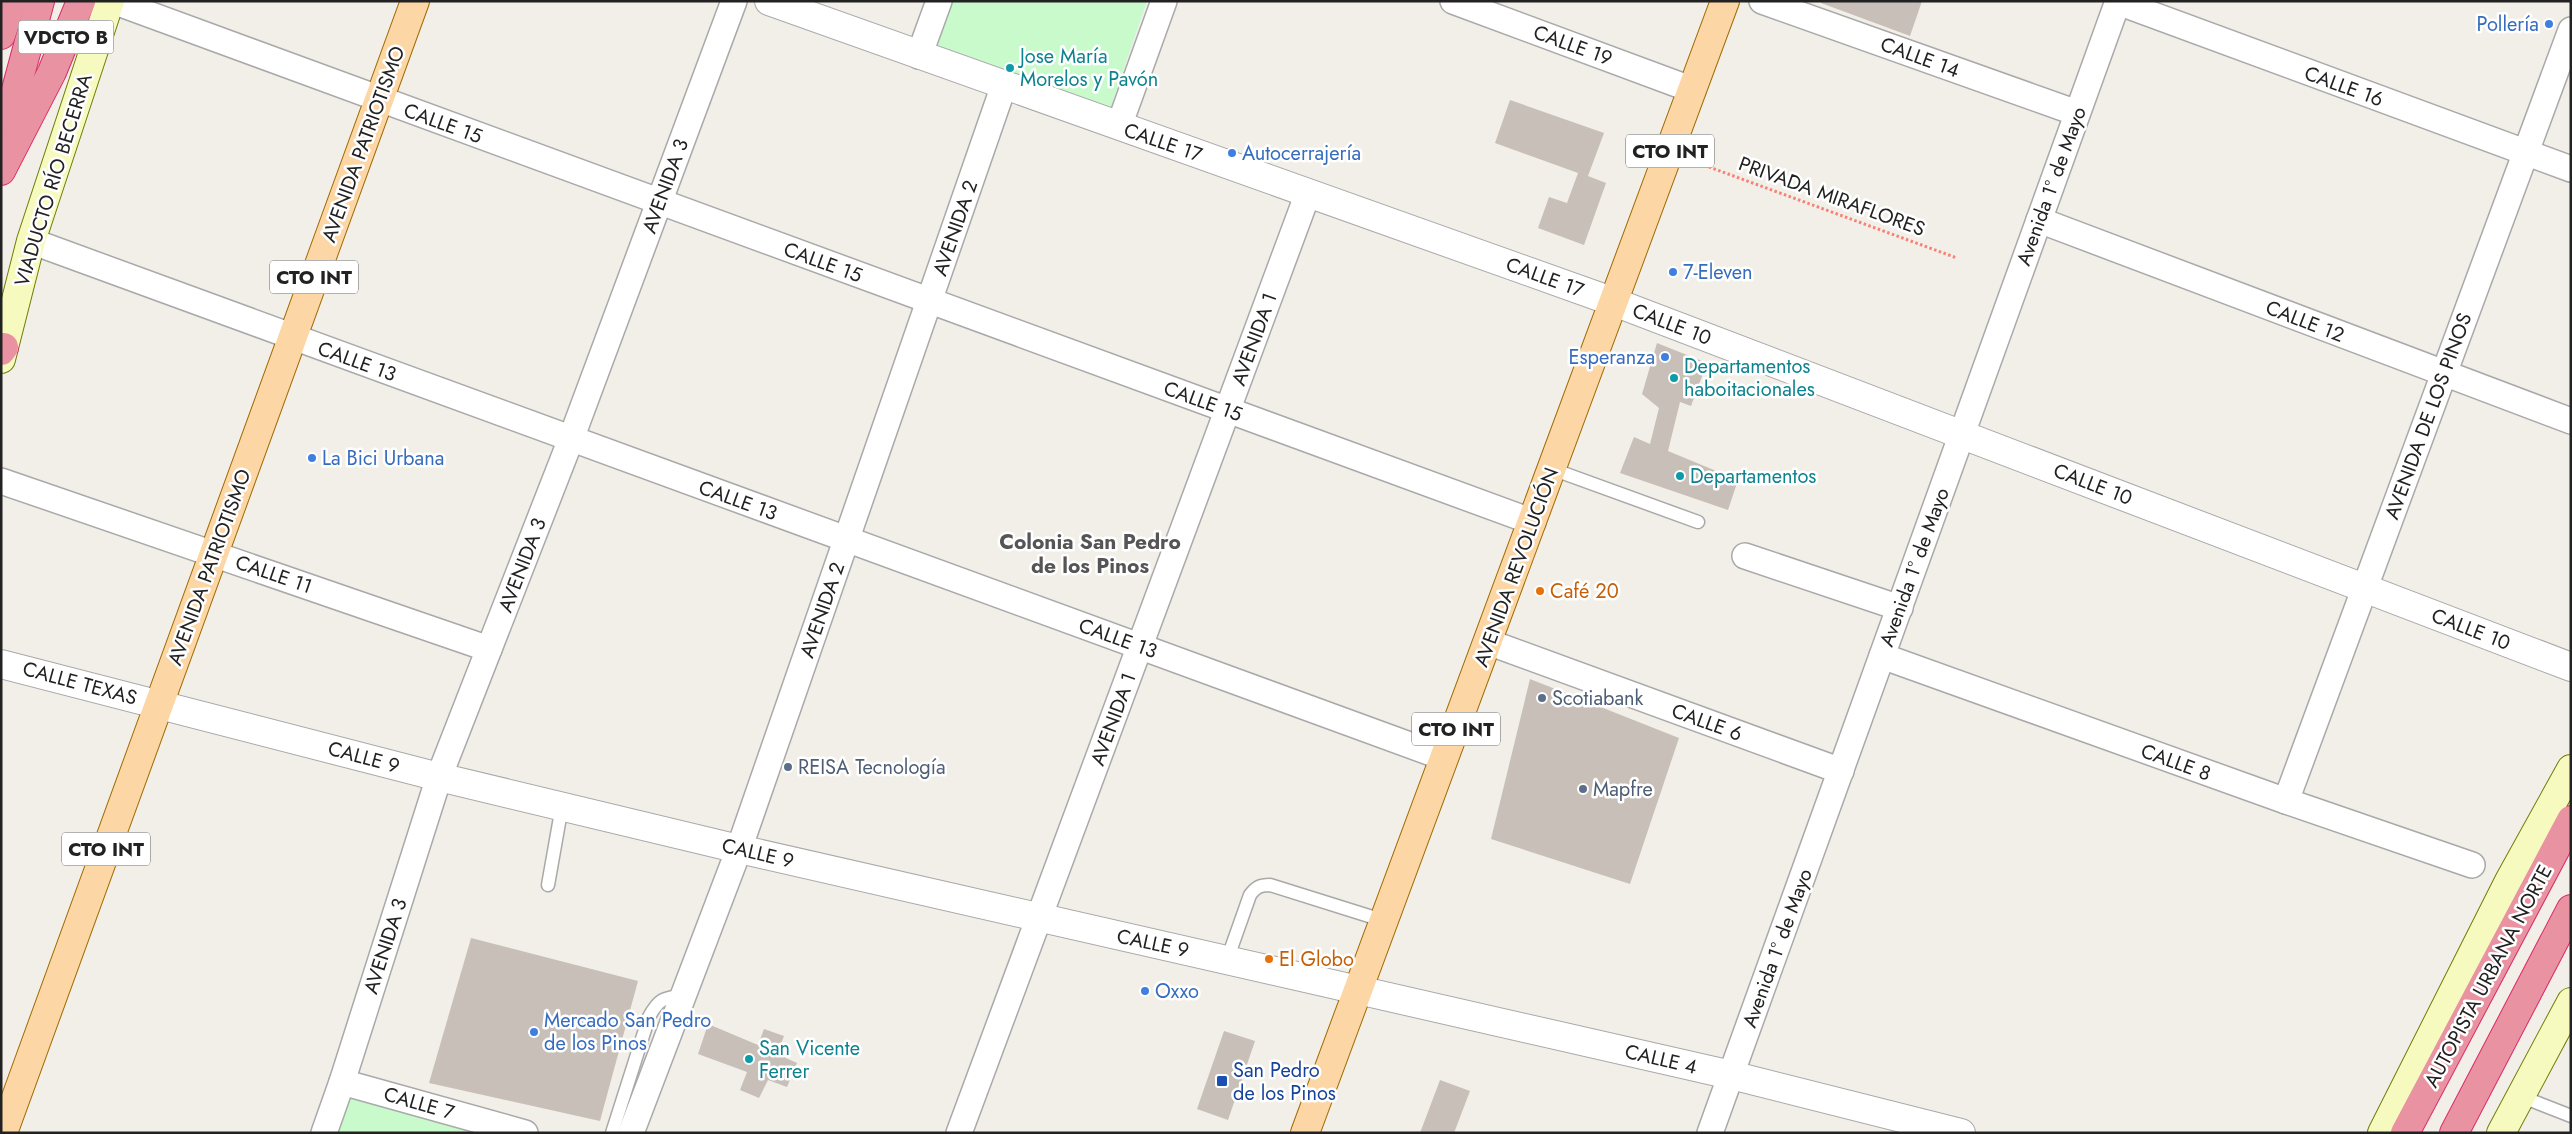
<svg xmlns="http://www.w3.org/2000/svg" width="2572" height="1134" font-family="Jost,sans-serif">
<style>
.park{fill:#c8facc}
.building{fill:#c7bfb8}
.lines{fill:none;stroke-linecap:round;stroke-linejoin:round}
.service-casing{stroke:#a9a9a9;stroke-width:15}
.minor-casing{stroke:#a9a9a9;stroke-width:28}
.tertiary-casing{stroke:#a9a9a9;stroke-width:30}
.secondary-casing{stroke:#707d05;stroke-width:30}
.primary-casing{stroke:#a06b00;stroke-width:30}
.motorway-casing{stroke:#dc2a67;stroke-width:30}
.path{stroke:#fa8072;stroke-width:3;stroke-dasharray:2.5 2.5;stroke-linecap:butt}
.service{stroke:#fff;stroke-width:12}
.minor{stroke:#fff;stroke-width:25}
.tertiary{stroke:#fff;stroke-width:28}
.secondary{stroke:#f7fabf;stroke-width:28}
.primary{stroke:#fcd6a4;stroke-width:28}
.motorway{stroke:#e892a2;stroke-width:28}
.shop-dot{fill:#3f7fe0;stroke:#fff;stroke-width:2}
.culture-dot{fill:#0f9aa8;stroke:#fff;stroke-width:2}
.food-dot{fill:#e8710a;stroke:#fff;stroke-width:2}
.service-dot{fill:#5c6f8a;stroke:#fff;stroke-width:2}
.transit-dot{fill:#1a4fb4;stroke:#fff;stroke-width:2}
.labels{text-anchor:middle;stroke-width:5;stroke-linejoin:round;paint-order:stroke}
.shield{fill:#fff;stroke:#646464;stroke-width:1}
.shield-label{font-size:19px;font-weight:bold;fill:#222}
.shop-label{font-size:20px;fill:#366cbe;stroke:#fff;text-anchor:start}
.street-label{font-size:20px;fill:#222;stroke:#fff}
.culture-label{font-size:20px;fill:#0d838f;stroke:#fff;text-anchor:start}
.food-label{font-size:20px;fill:#c56008;stroke:#fff;text-anchor:start}
.service-label{font-size:20px;fill:#4e5e75;stroke:#fff;text-anchor:start}
.transit-label{font-size:20px;fill:#164399;stroke:#fff;text-anchor:start}
.neighbourhood-label{font-size:21px;font-weight:bold;fill:#555;stroke:#fff}
</style>
<rect width="100%" height="100%" fill="#f2efe9"/>
<!-- park -->
<g class="park">
<path d="M931 1H1147L1110 109 916 40Z"/>
<path d="M345 1093 498 1133H331Z"/>
</g>
<!-- building -->
<g class="building">
<path d="M1821 1H1922L1910 36 1821 3Z"/>
<path d="M1510 100 1604 133 1588 176 1606 183 1584 245 1538 228 1549 197 1567 203 1578 173 1495 143Z"/>
<path d="M1657 343 1707 363 1691 406 1680 402 1668 451 1738 480 1728 510 1620 473 1634 437 1650 444 1659 408 1642 394Z"/>
<path d="M1530 679 1679 738 1630 884 1491 839Z"/>
<path d="M471 938 638 981 600 1121 429 1083Z"/>
<path d="M708 1024 758 1045 764 1029 784 1036 777 1054 797 1063 787 1087 768 1080 759 1098 740 1090 747 1072 698 1054Z"/>
<path d="M1224 1031 1255 1041 1228 1120 1197 1109Z"/>
<path d="M1440 1080 1470 1091 1454 1133H1420Z"/>
</g>
<g class="lines">
<defs>
<g id="service">
<path d="M1552 469 1698 522"/>
<path d="M548 885 562 806"/>
<path d="M1227 960 1250 895C1256 887 1260 885 1270 885L1385 921"/>
<path d="M2520 1096 2571 1116"/>
<path d="M612 1133 649 1017C659 998 664 998 684 995"/>
</g>
<g id="minor">
<path d="M113 1 1533 522"/>
<path d="M1453 1 1693 90"/>
<path d="M1762 1 2077 113"/>
<path d="M2118 2 2571 169"/>
<path d="M919 56 939 1"/>
<path d="M1119 126 1164 1"/>
<path d="M2039 220 2571 421"/>
<path d="M31 241 1445 758"/>
<path d="M1 481 489 649"/>
<path d="M1745 556 1900 608"/>
<path d="M1488 642 1841 771"/>
<path d="M1882 656 2286 801 2472 865"/>
<path d="M2286 801 2571 30"/>
<path d="M342 1082 525 1133"/>
<path d="M324 1133 342 1082 439 777 571 439 734 1"/>
<path d="M631 1133 739 849 1004 85"/>
<path d="M959 1133 1308 193"/>
<path d="M1710 1133 2118 1"/>
</g>
<g id="tertiary">
<path d="M769 1 1614 302 2571 667"/>
<path d="M1 664 439 777 739 849 1731 1075 1961 1133"/>
</g>
<g id="secondary">
<path d="M1 359 31 241 110 1"/>
<path d="M2382 1133 2509 881 2571 769"/>
<path d="M2501 1133 2571 1002"/>
</g>
<g id="primary">
<path d="M3 1133 415 1"/>
<path d="M1305 1133 1725 1"/>
</g>
<g id="motorway">
<path d="M1 35 12 1"/>
<path d="M1 145 40 1"/>
<path d="M1 171 52 72 81 1"/>
<path d="M1 351 4 347"/>
<path d="M2405 1133 2571 820"/>
<path d="M2454 1133 2571 909"/>
</g>
</defs>
<!-- service casing -->
<use href="#service" class="service-casing"/>
<!-- minor casing -->
<use href="#minor" class="minor-casing"/>
<!-- tertiary casing -->
<use href="#tertiary" class="tertiary-casing"/>
<!-- secondary casing -->
<use href="#secondary" class="secondary-casing"/>
<!-- primary casing -->
<use href="#primary" class="primary-casing"/>
<!-- motorway casing -->
<use href="#motorway" class="motorway-casing"/>
<!-- path -->
<path class="path" d="M1690 160 1957 258"/>
<!-- service -->
<use href="#service" class="service"/>
<!-- minor -->
<use href="#minor" class="minor"/>
<!-- tertiary -->
<use href="#tertiary" class="tertiary"/>
<!-- secondary -->
<use href="#secondary" class="secondary"/>
<!-- primary -->
<use href="#primary" class="primary"/>
<!-- motorway -->
<use href="#motorway" class="motorway"/>
</g>
<!-- markers -->
<g class="shop-dot">
<circle cx="2549" cy="24" r="5"/>
<circle cx="1232" cy="153" r="5"/>
<circle cx="1673" cy="272" r="5"/>
<circle cx="1665" cy="357" r="5"/>
<circle cx="312" cy="458" r="5"/>
<circle cx="1145" cy="991" r="5"/>
<circle cx="534" cy="1032" r="5"/>
</g>
<g class="culture-dot">
<circle cx="1010" cy="68" r="5"/>
<circle cx="1674" cy="378" r="5"/>
<circle cx="1680" cy="476" r="5"/>
<circle cx="749" cy="1059" r="5"/>
</g>
<g class="food-dot">
<circle cx="1540" cy="591" r="5"/>
<circle cx="1269" cy="959" r="5"/>
</g>
<g class="service-dot">
<circle cx="1542" cy="698" r="5"/>
<circle cx="788" cy="767" r="5"/>
<circle cx="1583" cy="789" r="5"/>
</g>
<rect class="transit-dot" x="1216" y="1075" width="12" height="12" rx="2.5"/>
<g class="labels">
<!-- shield labels -->
<g class="shield">
<rect x="18.5" y="20.5" width="95" height="33" rx="4"/>
<rect x="1626" y="134.5" width="88" height="33" rx="4"/>
<rect x="270" y="260.5" width="88" height="33" rx="4"/>
<rect x="1412" y="712.5" width="88" height="33" rx="4"/>
<rect x="62" y="832.5" width="88" height="33" rx="4"/>
</g>
<g class="shield-label">
<text x="66" y="44">VDCTO B</text>
<text x="1670" y="158">CTO INT</text>
<text x="314" y="284">CTO INT</text>
<text x="1456" y="736">CTO INT</text>
<text x="106" y="856">CTO INT</text>
</g>
<!-- shop labels -->
<g class="shop-label">
<text x="2539" y="31" text-anchor="end">Pollería</text>
<text x="1242" y="160">Autocerrajería</text>
<text x="1683" y="279">7-Eleven</text>
<text x="1655" y="364" text-anchor="end">Esperanza</text>
<text x="322" y="465">La Bici Urbana</text>
<text x="1155" y="998">Oxxo</text>
<text x="544" y="1027">Mercado San Pedro<tspan x="544" dy="23">de los Pinos</tspan></text>
</g>
<!-- street labels -->
<g class="street-label">
<text transform="translate(1573 45) rotate(20)" y="7">CALLE 19</text>
<text transform="translate(1920 57) rotate(20)" y="7">CALLE 14</text>
<text transform="translate(2344 86) rotate(20)" y="7">CALLE 16</text>
<text transform="translate(443 123) rotate(20)" y="7">CALLE 15</text>
<text transform="translate(1163 142) rotate(19)" y="7">CALLE 17</text>
<text transform="translate(363 144) rotate(-70)" y="7">AVENIDA PATRIOTISMO</text>
<text transform="translate(53 180) rotate(-73)" y="7">VIADUCTO RÍO BECERRA</text>
<text transform="translate(665 186) rotate(-70)" y="7">AVENIDA 3</text>
<text transform="translate(2051 186) rotate(-70)" y="7">Avenida 1º de Mayo</text>
<text transform="translate(1832 196) rotate(20)" y="7">PRIVADA MIRAFLORES</text>
<text transform="translate(955 228) rotate(-71)" y="7">AVENIDA 2</text>
<text transform="translate(823 262) rotate(20)" y="7">CALLE 15</text>
<text transform="translate(1545 277) rotate(20)" y="7">CALLE 17</text>
<text transform="translate(2305 321) rotate(21)" y="7">CALLE 12</text>
<text transform="translate(1672 324) rotate(21)" y="7">CALLE 10</text>
<text transform="translate(1254 339) rotate(-70)" y="7">AVENIDA 1</text>
<text transform="translate(357 361) rotate(20)" y="7">CALLE 13</text>
<text transform="translate(1203 401) rotate(20)" y="7">CALLE 15</text>
<text transform="translate(2428 416) rotate(-70)" y="7">AVENIDA DE LOS PINOS</text>
<text transform="translate(2093 484) rotate(21)" y="7">CALLE 10</text>
<text transform="translate(738 500) rotate(20)" y="7">CALLE 13</text>
<text transform="translate(522 565) rotate(-69)" y="7">AVENIDA 3</text>
<text transform="translate(209 567) rotate(-70)" y="7">AVENIDA PATRIOTISMO</text>
<text transform="translate(1516 567) rotate(-70)" y="7">AVENIDA REVOLUCIÓN</text>
<text transform="translate(1914 567) rotate(-70)" y="7">Avenida 1º de Mayo</text>
<text transform="translate(274 574) rotate(19)" y="7">CALLE 11</text>
<text transform="translate(822 610) rotate(-71)" y="7">AVENIDA 2</text>
<text transform="translate(2471 629) rotate(21)" y="7">CALLE 10</text>
<text transform="translate(1118 638) rotate(20)" y="7">CALLE 13</text>
<text transform="translate(80 683) rotate(15)" y="7">CALLE TEXAS</text>
<text transform="translate(1113 719) rotate(-70)" y="7">AVENIDA 1</text>
<text transform="translate(1707 722) rotate(20)" y="7">CALLE 6</text>
<text transform="translate(364 757) rotate(15)" y="7">CALLE 9</text>
<text transform="translate(2176 762) rotate(20)" y="7">CALLE 8</text>
<text transform="translate(758 853) rotate(13)" y="7">CALLE 9</text>
<text transform="translate(1153 943) rotate(12)" y="7">CALLE 9</text>
<text transform="translate(385 946) rotate(-72)" y="7">AVENIDA 3</text>
<text transform="translate(1777 948) rotate(-70)" y="7">Avenida 1º de Mayo</text>
<text transform="translate(2488 976) rotate(-62)" y="7">AUTOPISTA URBANA NORTE</text>
<text transform="translate(1661 1059) rotate(13)" y="7">CALLE 4</text>
<text transform="translate(419 1103) rotate(16)" y="7">CALLE 7</text>
</g>
<!-- culture labels -->
<g class="culture-label">
<text x="1020" y="63">Jose María<tspan x="1020" dy="23">Morelos y Pavón</tspan></text>
<text x="1684" y="373">Departamentos<tspan x="1684" dy="23">haboitacionales</tspan></text>
<text x="1690" y="483">Departamentos</text>
<text x="759" y="1055">San Vicente<tspan x="759" dy="23">Ferrer</tspan></text>
</g>
<!-- food labels -->
<g class="food-label">
<text x="1550" y="598">Café 20</text>
<text x="1279" y="966">El Globo</text>
</g>
<!-- service labels -->
<g class="service-label">
<text x="1552" y="705">Scotiabank</text>
<text x="798" y="774">REISA Tecnología</text>
<text x="1593" y="796">Mapfre</text>
</g>
<!-- transit labels -->
<g class="transit-label">
<text x="1233" y="1077">San Pedro<tspan x="1233" dy="23">de los Pinos</tspan></text>
</g>
<!-- neighbourhood labels -->
<g class="neighbourhood-label">
<text x="1090" y="549">Colonia San Pedro<tspan x="1090" dy="24">de los Pinos</tspan></text>
</g>
</g>
<!-- border -->
<rect width="2572" height="1134" fill="none" stroke="#222222" stroke-width="5"/>
</svg>
